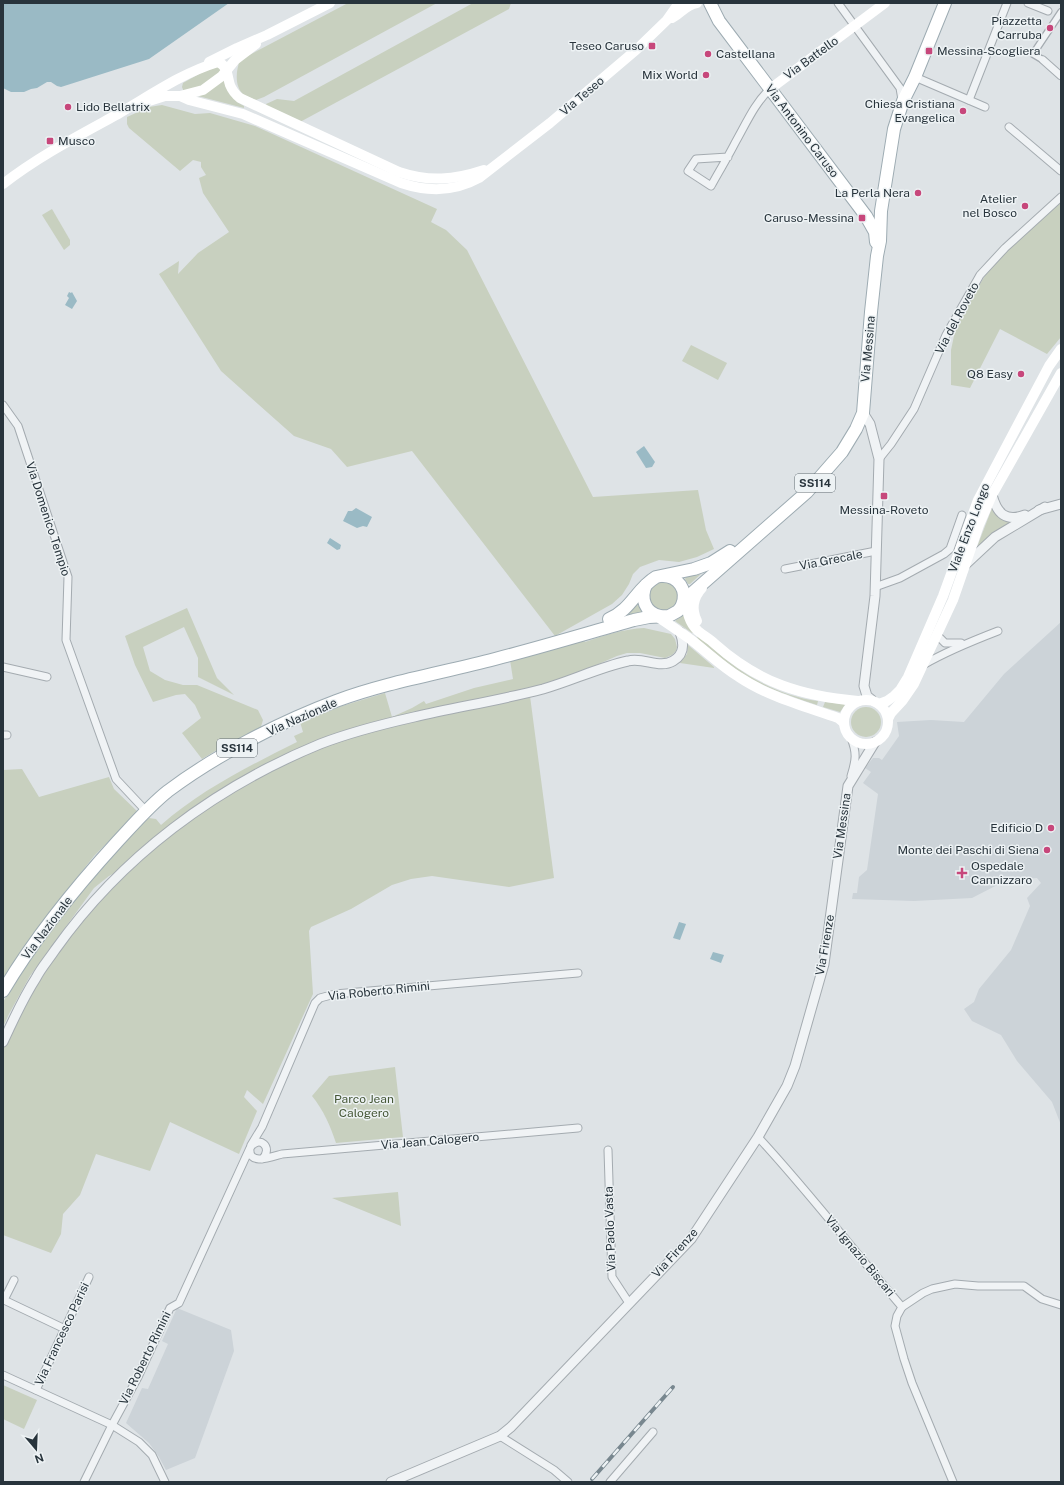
<svg xmlns="http://www.w3.org/2000/svg" width="1064" height="1485" font-family="'Public Sans',sans-serif">
<style>
.built{fill:#ccd3d8}
.green{fill:#c8d0bf}
.water{fill:#9abac5}
.lines{fill:none;stroke-linecap:round;stroke-linejoin:round}
.pedestrian-casing{stroke:#a4abb0;stroke-width:8}
.minor-casing{stroke:#a4abb0;stroke-width:9}
.tertiary-casing{stroke:#a4abb0;stroke-width:11}
.primary-casing{stroke:#9dabb2;stroke-width:14}
.pedestrian{stroke:#f0f3f5;stroke-width:5.5}
.minor{stroke:#f0f3f5;stroke-width:7}
.tertiary{stroke:#f0f3f5;stroke-width:9}
.secondary{stroke:#fff;stroke-width:10}
.primary{stroke:#fff;stroke-width:12}
.rail-casing{stroke:#78878f;stroke-width:4}
.rail{stroke:#edf2f4;stroke-width:2.5;stroke-dasharray:8;stroke-linecap:butt}
.poi-dot{fill:#c7477b;stroke:#edf2f4;stroke-width:1.5}
.labels{text-anchor:middle;stroke-width:3;stroke-linejoin:round;paint-order:stroke}
.shield{fill:#edf2f4;stroke:#636d73;stroke-width:1}
.shield-label{font-size:11px;font-weight:bold;fill:#28343c}
.poi-label{font-size:12px;fill:#28343c;stroke:#edf2f4;text-anchor:end}
.street-label{font-size:12px;fill:#28343c;stroke:#edf2f4}
.park-label{font-size:12px;fill:#455736;stroke:#edf2f4}
</style>
<rect width="100%" height="100%" fill="#dee3e6"/>
<!-- built -->
<g class="built">
<path d="M1061 622V1125L1052 1102 1017 1061 1001 1035 972 1021 964 1009 974 1002 979 989 1011 950 1030 906 1027 898 1041 883 1037 878 1007 880 972 898 914 901 852 899 853 893H857L859 877 867 870 878 794 863 783 871 772 865 768 873 758H879L882 760 887 753 899 736 897 722 931 720 964 722 1004 674Z"/>
<path d="M177 1308 231 1330 234 1351 195 1458 166 1470 159 1457 149 1443 126 1423 142 1388 148 1389 168 1344 162 1341Z"/>
</g>
<!-- green -->
<g class="green">
<path d="M348 3H437L264 97 256 100C252 98 247 97 244 95 234 87 236 70 240 60Z"/>
<path d="M473 3H511L509 9 300 122 268 109 266 104 277 99 294 101Z"/>
<path d="M215 65H217L222 71 207 85 184 92 182 87 183 83Z"/>
<path d="M225 76 237 102 244 106V108L194 95Z"/>
<path d="M162 105 195 114 210 113 255 126 437 209 431 222 446 230 467 250 593 497 698 490 706 530 714 549 697 557 679 562 659 560 640 567 633 574 629 584 622 595 612 604 555 636 412 451 347 467 331 449 294 436 221 371 159 274 179 261 178 274 198 253 229 232 203 193 199 178 206 175 201 167V162L193 160 180 171 129 128 127 124V117L149 107Z"/>
<path d="M1061 201V337L1047 354 1000 329 970 388 951 385V350L955 331 953 329 986 274 1007 251Z"/>
<path d="M52 209 70 240V245L64 250 42 215Z"/>
<path d="M691 345 727 363 718 380 682 361Z"/>
<path d="M992 508 1013 521 977 547Z"/>
<path d="M701 574 690 584H688L685 579 686 577Z"/>
<circle cx="664" cy="596" r="15"/>
<path d="M637 603 643 613 625 616Z"/>
<path d="M187 608 217 678 234 695 198 677V658L184 627 143 647 150 671 165 680 183 685H197L258 710 263 720 260 730 217 750 202 759 182 733 201 718 195 705 185 694 176 695 153 702 135 665 125 636Z"/>
<path d="M684 614 695 631 692 633 675 621Z"/>
<path d="M644 628 671 634 675 639 677 647 676 651 672 655 665 658 640 653H627L617 656 569 677 517 692 404 716 268 764 118 871 109 876 94 888 30 976 9 1014 3 1027V1002L24 967 73 900 144 822 149 818 156 819 161 825C201 790 249 766 297 742L294 736 303 732 300 722 342 706 385 693 392 717 412 708 424 701 426 704 474 688 513 679 510 660 584 640 585 642C605 635 624 629 644 628Z"/>
<path d="M699 635C731 668 772 695 818 701L817 705C794 697 770 690 748 677 731 667 715 653 699 640L697 637Z"/>
<path d="M688 645 714 667V668L680 663 687 654Z"/>
<path d="M530 696 554 878 509 887 432 876 411 879 392 885 351 909 311 927 309 931 313 994 263 1104 247 1090 244 1097 257 1111 239 1154 170 1122 150 1171 96 1154 80 1195 63 1214 61 1234 51 1253 3 1235V1049L10 1032 45 969 89 911 153 847 226 794 301 755 373 729Z"/>
<path d="M825 702 844 704 845 705 840 712 823 707Z"/>
<circle cx="866" cy="722" r="15"/>
<path d="M22 769 39 797 109 777 114 789 138 812 94 856 39 926 3 980V770Z"/>
<path d="M395 1067 403 1137 336 1143C330 1125 324 1111 312 1096L329 1076Z"/>
<path d="M398 1192 401 1226 332 1198Z"/>
<path d="M3 1385 37 1400 24 1429 3 1419Z"/>
</g>
<!-- water -->
<g class="water">
<path d="M3 3H229L149 59 61 87 57 86 51 82H47L37 88 31 89 24 92H11L3 88Z"/>
<path d="M69 292 71 293 72 292 77 301 72 309 65 305 69 298 67 296Z"/>
<path d="M644 446 655 462 652 467 646 468 636 452Z"/>
<path d="M356 508 372 517 367 527 363 526 357 528 343 521 348 511H352Z"/>
<path d="M330 538 341 545 340 549 337 550 327 543Z"/>
<path d="M679 922 686 924 680 940 673 938Z"/>
<path d="M713 952 724 955 721 963 710 959Z"/>
</g>
<g class="lines">
<defs>
<path id="pedestrian" d="M1043 60 1033 54 1061 12"/>
<g id="minor">
<path d="M838 3 900 88 902 100"/>
<path d="M1028 3 1048 11"/>
<path d="M1043 60 1061 76"/>
<path d="M915 77 985 107"/>
<path d="M969 100 1007 3"/>
<path d="M1009 127 1061 171"/>
<path d="M728 157 696 159 688 171 711 186C719 171 728 157 735 143 746 124 754 104 770 89"/>
<path d="M3 405 18 426 68 577 66 640 116 779 146 811"/>
<path d="M879 459 891 444 914 409 946 335 980 275 1005 248 1061 197"/>
<path d="M785 569 876 551"/>
<path d="M875 587 900 578 944 554 950 549 962 515"/>
<path d="M937 635 945 643H961"/>
<path d="M923 665C947 651 972 641 998 631"/>
<path d="M3 667 47 677"/>
<path d="M3 735H7"/>
<path d="M851 738C857 753 856 760 851 776"/>
<path d="M758 1137C809 1192 854 1251 902 1307L897 1316 895 1326 904 1359 912 1383 953 1482"/>
<path d="M251 1145 262 1127 315 1003 320 998 335 994 578 973"/>
<path d="M608 1150 612 1277 629 1303"/>
<path d="M262 1159C274 1148 259 1134 250 1148 248 1166 271 1157 282 1154L578 1128"/>
<path d="M14 1280 4 1300 65 1329"/>
<path d="M902 1307 923 1293 932 1289 955 1284 978 1286H1024L1042 1299 1061 1305"/>
<path d="M3 1375 112 1425 139 1442 152 1455 165 1482"/>
<path d="M36 1390 89 1277"/>
<path d="M500 1436 554 1470 568 1482"/>
<path d="M84 1482 112 1425 138 1377 170 1308 179 1303 249 1150"/>
<path d="M610 1482 653 1432"/>
</g>
<g id="tertiary">
<path d="M863 413 870 424 879 459 875 596 864 686 867 696 872 700"/>
<path d="M992 495C997 514 1006 522 1025 515"/>
<path d="M1039 510 1061 504"/>
<path d="M965 565 995 537 1045 507"/>
<path d="M3 1042C13 1020 23 998 36 978 41 968 49 959 55 950 121 857 215 787 320 744 351 732 383 724 414 717 457 707 501 700 543 689 571 681 600 667 628 661 644 657 659 669 673 661 685 654 684 643 680 632"/>
<path d="M391 1482 500 1436 511 1427 691 1239 758 1137 787 1086 795 1066 824 964 848 786 875 742"/>
</g>
<g id="primary">
<path d="M710 3 719 21 866 216 875 232 876 242"/>
<path d="M663 576C678 576 688 590 682 605"/>
<path d="M646 585C640 598 645 613 660 616"/>
<path d="M609 619C632 609 636 589 656 577L694 569 711 563 730 551"/>
<path d="M3 991C35 937 75 888 117 842 133 825 149 806 168 791 216 755 280 722 336 701 387 682 442 673 495 659 542 647 588 633 634 620L649 617 669 616 678 611 692 593 807 492 842 452 856 429 863 413 871 312 877 256 880 241 881 211 894 129 903 101 915 77 945 3"/>
</g>
</defs>
<!-- pedestrian casing -->
<use href="#pedestrian" class="pedestrian-casing"/>
<!-- minor casing -->
<use href="#minor" class="minor-casing"/>
<!-- tertiary casing -->
<use href="#tertiary" class="tertiary-casing"/>
<!-- primary casing -->
<use href="#primary" class="primary-casing"/>
<!-- pedestrian -->
<use href="#pedestrian" class="pedestrian"/>
<!-- minor -->
<use href="#minor" class="minor"/>
<!-- tertiary -->
<use href="#tertiary" class="tertiary"/>
<!-- secondary -->
<g class="secondary">
<path d="M672 18C682 13 685 5 697 3"/>
<path d="M209 62 237 48 267 35 330 3"/>
<path d="M770 89 885 3"/>
<path d="M180 96 189 100 243 114 401 183C428 192 454 192 479 178L550 123 636 50 667 20 679 3"/>
<path d="M146 102 165 96H180L203 90 222 76 235 60 256 44"/>
<path d="M3 184C39 156 78 136 118 114 151 95 182 73 218 62 228 66 227 76 230 85 232 90 236 95 240 98L399 172C429 182 454 180 484 170"/>
<path d="M685 597C687 610 688 622 698 631 704 636 710 639 715 644 759 683 801 696 858 701"/>
<path d="M655 615C667 623 679 631 690 639 707 652 721 666 739 677 769 697 804 706 838 718L844 723"/>
<path d="M697 621C691 609 693 598 702 588"/>
<circle cx="866" cy="722" r="22"/>
<path d="M879 704 887 701 894 696 900 690 908 677 943 596 978 500 1049 366 1061 349"/>
<path d="M888 719 891 713 903 700 914 684 953 600 979 525 992 495 1061 373"/>
</g>
<!-- primary -->
<use href="#primary" class="primary"/>
<defs>
<path id="rail" d="M592 1479 673 1387"/>
</defs>
<!-- rail casing -->
<use href="#rail" class="rail-casing"/>
<!-- rail -->
<use href="#rail" class="rail"/>
</g>
<!-- markers -->
<g class="poi-dot">
<circle cx="1050" cy="28" r="4"/>
<rect x="648" y="42" width="8" height="8" rx="2"/>
<rect x="925" y="47" width="8" height="8" rx="2"/>
<circle cx="708" cy="54" r="4"/>
<circle cx="706" cy="75" r="4"/>
<circle cx="68" cy="107" r="4"/>
<circle cx="963" cy="111" r="4"/>
<rect x="46" y="137" width="8" height="8" rx="2"/>
<circle cx="918" cy="193" r="4"/>
<circle cx="1025" cy="206" r="4"/>
<rect x="858" y="214" width="8" height="8" rx="2"/>
<circle cx="1021" cy="374" r="4"/>
<rect x="880" y="492" width="8" height="8" rx="2"/>
<circle cx="1051" cy="828" r="4"/>
<circle cx="1047" cy="850" r="4"/>
<path d="M960 867h4v4h4v4h-4v4h-4v-4h-4v-4h4z"/>
</g>
<g class="labels">
<!-- shield labels -->
<g class="shield">
<rect x="795" y="474" width="40" height="18" rx="3"/>
<rect x="217" y="739" width="40" height="18" rx="3"/>
</g>
<g class="shield-label">
<text x="815" y="487">SS114</text>
<text x="237" y="752">SS114</text>
</g>
<!-- poi labels -->
<g class="poi-label">
<text x="1042" y="25">Piazzetta<tspan x="1042" dy="14">Carruba</tspan></text>
<text x="644" y="50">Teseo Caruso</text>
<text x="937" y="55" text-anchor="start">Messina-Scogliera</text>
<text x="716" y="58" text-anchor="start">Castellana</text>
<text x="698" y="79">Mix World</text>
<text x="955" y="108">Chiesa Cristiana<tspan x="955" dy="14">Evangelica</tspan></text>
<text x="76" y="111" text-anchor="start">Lido Bellatrix</text>
<text x="58" y="145" text-anchor="start">Musco</text>
<text x="910" y="197">La Perla Nera</text>
<text x="1017" y="203">Atelier<tspan x="1017" dy="14">nel Bosco</tspan></text>
<text x="854" y="222">Caruso-Messina</text>
<text x="1013" y="378">Q8 Easy</text>
<text x="884" y="514" text-anchor="middle">Messina-Roveto</text>
<text x="1043" y="832">Edificio D</text>
<text x="1039" y="854">Monte dei Paschi di Siena</text>
<text x="971" y="870" text-anchor="start">Ospedale<tspan x="971" dy="14">Cannizzaro</tspan></text>
</g>
<!-- street labels -->
<g class="street-label">
<text transform="translate(811 58) rotate(-36)" y="4">Via Battello</text>
<text transform="translate(582 96) rotate(-40)" y="4">Via Teseo</text>
<text transform="translate(802 131) rotate(53)" y="4">Via Antonino Caruso</text>
<text transform="translate(957 318) rotate(-62)" y="4">Via del Roveto</text>
<text transform="translate(868 349) rotate(-85)" y="4">Via Messina</text>
<text transform="translate(48 519) rotate(72)" y="4">Via Domenico Tempio</text>
<text transform="translate(969 528) rotate(-69)" y="4">Viale Enzo Longo</text>
<text transform="translate(831 560) rotate(-11)" y="4">Via Grecale</text>
<text transform="translate(302 717) rotate(-24)" y="4">Via Nazionale</text>
<text transform="translate(842 826) rotate(-82)" y="4">Via Messina</text>
<text transform="translate(47 928) rotate(-53)" y="4">Via Nazionale</text>
<text transform="translate(825 945) rotate(-80)" y="4">Via Firenze</text>
<text transform="translate(379 991) rotate(-6)" y="4">Via Roberto Rimini</text>
<text transform="translate(430 1141) rotate(-5)" y="4">Via Jean Calogero</text>
<text transform="translate(610 1229) rotate(-92)" y="4">Via Paolo Vasta</text>
<text transform="translate(675 1253) rotate(-48)" y="4">Via Firenze</text>
<text transform="translate(860 1256) rotate(50)" y="4">Via Ignazio Biscari</text>
<text transform="translate(62 1334) rotate(-65)" y="4">Via Francesco Parisi</text>
<text transform="translate(145 1358) rotate(-64)" y="4">Via Roberto Rimini</text>
</g>
<!-- park labels -->
<g class="park-label">
<text x="364" y="1103">Parco Jean<tspan x="364" dy="14">Calogero</tspan></text>
</g>
</g>
<!-- border -->
<rect width="1064" height="1485" fill="none" stroke="#28343c" stroke-width="8"/>
<!-- north arrow -->
<g transform="translate(36 1449) rotate(161)" stroke="#edf2f4" stroke-width="3" paint-order="stroke">
<path d="M0-3L7 15L0 10L-7 15Z" fill="#28343c"/>
<text y="-6" font-size="11" font-weight="bold" text-anchor="middle" fill="#28343c">N</text>
</g>
</svg>
